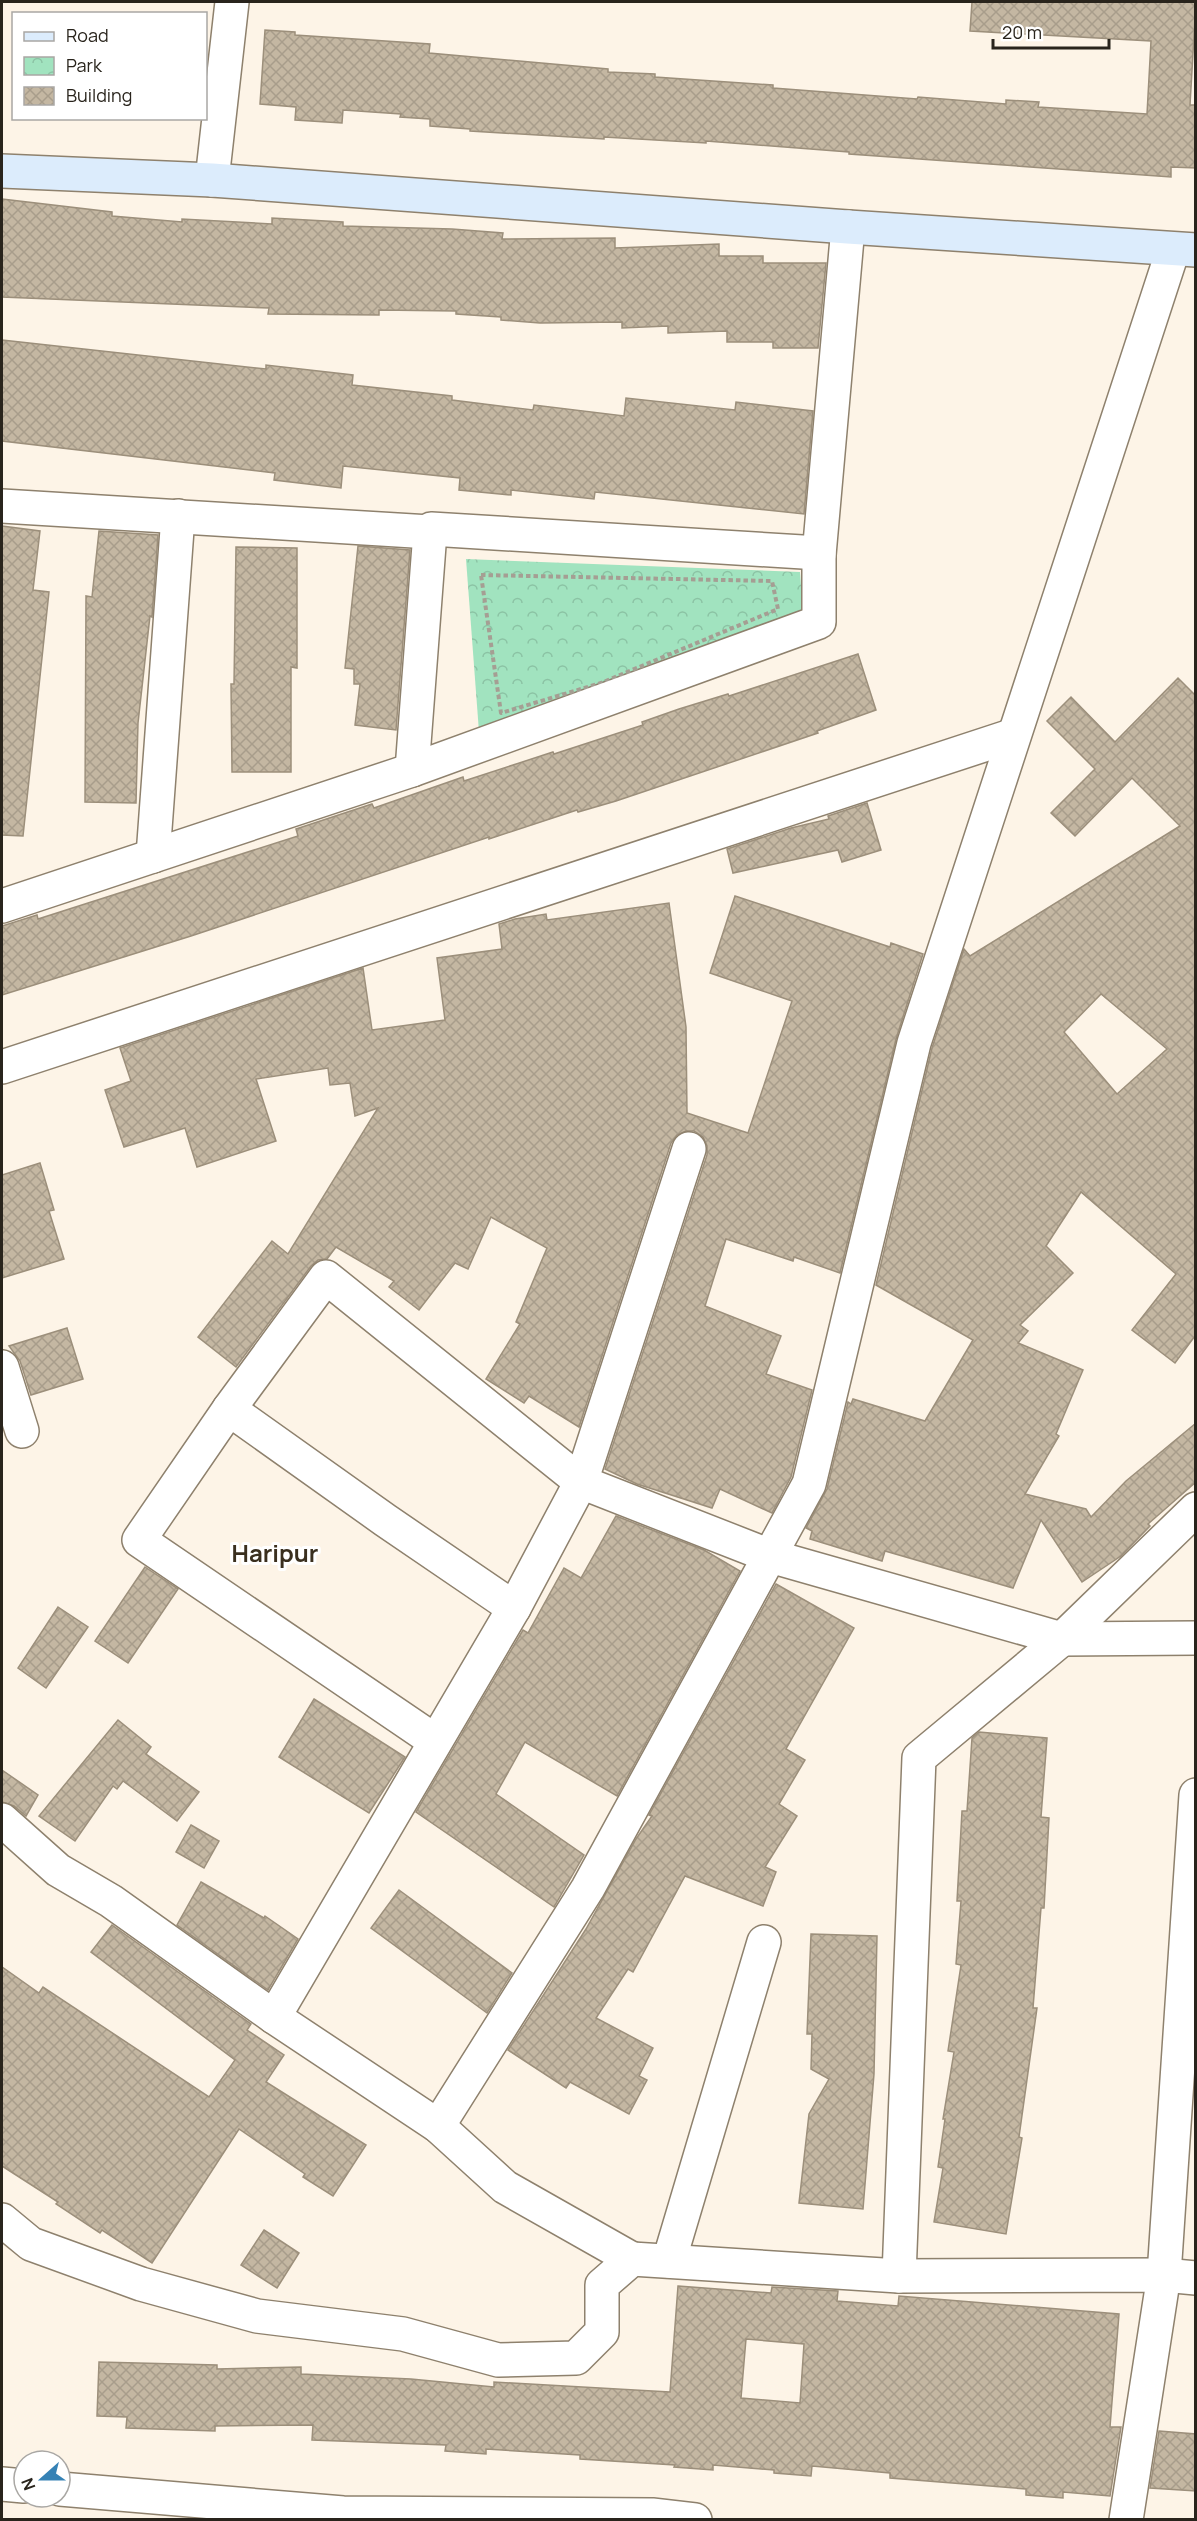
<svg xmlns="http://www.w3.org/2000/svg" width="1197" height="2521" font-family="Manrope,sans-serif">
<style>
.park{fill:url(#park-crowns)}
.building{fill:url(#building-cross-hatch);stroke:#9c8f7b;stroke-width:1.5;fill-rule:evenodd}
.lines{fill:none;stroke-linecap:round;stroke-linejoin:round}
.street-casing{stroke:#8e816d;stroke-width:36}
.secondary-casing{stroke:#8e816d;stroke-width:36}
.path{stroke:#a59e93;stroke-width:4;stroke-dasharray:4.5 3;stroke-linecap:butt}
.street{stroke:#fff;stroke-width:33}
.secondary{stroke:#dcecfc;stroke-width:33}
.labels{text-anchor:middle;stroke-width:6;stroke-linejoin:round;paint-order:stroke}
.quarter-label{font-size:24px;font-weight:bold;fill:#3a2f1e;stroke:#fff}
</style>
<defs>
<pattern id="park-crowns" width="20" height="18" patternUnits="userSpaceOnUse" patternTransform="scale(1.5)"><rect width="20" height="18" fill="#a1e3bf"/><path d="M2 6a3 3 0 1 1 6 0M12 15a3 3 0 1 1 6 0" fill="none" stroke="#8bc3a4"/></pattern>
<pattern id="building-cross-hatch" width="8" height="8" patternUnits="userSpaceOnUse" patternTransform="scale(1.5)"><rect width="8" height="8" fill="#c4b7a2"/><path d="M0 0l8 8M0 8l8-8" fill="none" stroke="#a89d8b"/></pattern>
</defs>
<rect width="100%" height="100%" fill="#fdf4e7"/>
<!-- park -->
<path class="park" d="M466 559 800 572 803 612 479 732Z"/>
<!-- building -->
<g class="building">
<path d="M972 2H1196L1190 105H1196V168L1171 167V177L849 154V152L706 141V143L604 137V139L470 131V129L430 126V119L400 117 401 114 343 110 342 123 295 120 296 107 260 104 265 30 295 32V35L430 44 429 53 608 69V72L655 74V77L773 85V88L917 99 918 97 1006 104V100L1039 102 1038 107 1147 114 1151 41 970 31Z"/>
<path d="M2 199 112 212V216L182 222V219L272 224V218L343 222V226L452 229 503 233 502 239 615 238V248L719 244V256H763V263H826L818 348H773V342H727V331L668 333V326L622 328V322L540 323 501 320V317L456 314V311L379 310V315L268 314 269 308 2 297Z"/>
<path d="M2 340 266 369V365L353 375 352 385 452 396V400L533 410 534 405 624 416 626 398 735 410 736 402 813 411 804 514 595 492 594 499 511 490V495L459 490 460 478 343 466 341 488 274 480 275 473 2 441Z"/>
<path d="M2 526 40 531 33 590 49 592 23 836 2 835Z"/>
<path d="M99 531 158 535 152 617 150 616 138 723 136 803 85 802 86 596 92 597Z"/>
<path d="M358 546 410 550 396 730 355 725 360 684H354V669L345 668Z"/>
<path d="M236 547 297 548V668L291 667V772H232L231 684H234Z"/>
<path d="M858 654 876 710 817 731 818 733 616 801 578 812 577 810 489 839V837L191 936 2 995V926L37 915 38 919 298 836 296 829 372 804 374 808 463 777 464 781 553 752 554 754 643 725 642 722 679 709 728 694 729 696Z"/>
<path d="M1178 678 1196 696 1195 1336 1175 1363 1132 1330 1176 1274 1081 1192 1046 1246 1073 1273 1020 1325 1028 1331 1018 1343 1083 1370 1056 1434 1059 1436 1025 1494 1086 1509 1091 1517 1126 1481 1196 1423V1482L1148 1524 1150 1526 1121 1556 1082 1582 1041 1520 1013 1588 885 1551 882 1561 810 1539 812 1531 806 1528 827 1489 848 1402 851 1404 853 1399 925 1421 973 1340 876 1285 932 1048 964 949 970 956 1180 826 1132 778 1075 836 1051 813 1095 769 1047 721 1071 697 1115 742ZM1101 994 1167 1049 1117 1094 1064 1032Z"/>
<path d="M867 803 881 850 842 862 838 850 733 873 727 849 791 828 829 819 828 816Z"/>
<path d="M735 896 890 947 891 943 923 954 896 1039 840 1273 794 1257 793 1261 726 1239 705 1306 781 1336 766 1374 812 1390 791 1477 772 1513 720 1489 712 1508 637 1484 605 1469 707 1155V1146L703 1137 694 1131H686L677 1135 671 1143 579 1427 529 1396 524 1403 486 1379 520 1324 516 1322 547 1248 491 1217 468 1269 455 1263 419 1310 389 1287 394 1281 336 1247 327 1259 318 1260 311 1266 236 1367 198 1337 272 1241 288 1254 378 1108 355 1116 350 1083 330 1085 328 1068 256 1079 276 1141 197 1167 185 1128 124 1147 105 1090 131 1081 120 1048 363 968 372 1030 445 1020 437 958 502 949 499 924 515 919 546 914 547 920 669 903 686 1027 687 1113 748 1133 792 1001 710 973Z"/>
<path d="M40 1163 54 1210 49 1211 64 1259 2 1278V1175Z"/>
<path d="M67 1328 83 1379 31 1395 20 1361 9 1346Z"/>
<path d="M616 1516 704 1550 740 1571 617 1796 525 1742 496 1794 584 1855 554 1907 416 1812 523 1630 528 1633 564 1568 581 1578Z"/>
<path d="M145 1567 178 1589 128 1663 95 1641Z"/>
<path d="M776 1584 854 1628 786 1749 805 1760 779 1804 797 1816 765 1867 776 1872 763 1906 685 1876 633 1972 628 1969 596 2018 653 2048 639 2076 647 2080 629 2114 570 2082 566 2088 508 2050 586 1929 636 1839 652 1816 649 1815Z"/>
<path d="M58 1607 88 1627 46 1688 18 1668Z"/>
<path d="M314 1699 405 1757 369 1813 279 1757Z"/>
<path d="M118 1720 151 1747 146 1754 199 1792 177 1821 123 1781 117 1789 113 1786 75 1841 39 1816Z"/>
<path d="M979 1732 1047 1738 1041 1817 1049 1818 1044 1908H1041L1033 2008H1037L1019 2137 1022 2138 1006 2234 934 2222 943 2168 938 2167 945 2119H943L954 2052 948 2051 961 1965 956 1964 961 1901H957L962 1811H967L972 1738Z"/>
<path d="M2 1770 38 1795 26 1816 14 1806 2 1802Z"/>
<path d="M191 1825 219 1841 204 1868 176 1852Z"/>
<path d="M201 1882 264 1918 265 1916 298 1939 268 1990 177 1925Z"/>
<path d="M399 1890 512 1973 487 2013 371 1928Z"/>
<path d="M112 1925 251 2024 247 2030 284 2055 266 2082 366 2145 333 2196 303 2177 305 2174 239 2129 152 2263 102 2230 100 2233 56 2204 58 2202 2 2166V1967L39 1993 43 1987 209 2097 235 2060 91 1952Z"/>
<path d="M811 1934 877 1936 874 2074 863 2209 799 2203 809 2114 829 2079 811 2069 812 2034H807Z"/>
<path d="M264 2230 299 2253 277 2288 241 2265Z"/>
<path d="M678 2286 771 2293 772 2287 838 2291 837 2301 898 2306 899 2296 1119 2314 1110 2427H1121L1110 2496 1063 2492V2498L1026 2495V2489L890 2478V2473L812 2466 811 2476 774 2473V2470L713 2465V2470L674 2467 675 2465 580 2459V2455L486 2449V2454L445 2451 446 2445 312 2440 313 2425 215 2426V2431L126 2428 127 2417 97 2416 99 2362 217 2365V2369L301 2367V2374L411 2379 494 2387V2382L670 2392ZM746 2339 804 2344 800 2403 741 2398Z"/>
<path d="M1159 2431 1196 2434V2491L1150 2488Z"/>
</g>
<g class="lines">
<defs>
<g id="street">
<path d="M212 180 232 2"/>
<path d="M2 506 430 532 431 529 819 553V555"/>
<path d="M412 770 430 532"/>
<path d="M153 856 178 516"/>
<path d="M2 906 412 770 819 622V555L848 227"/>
<path d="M2 1067 1014 735"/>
<path d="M2 1367 22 1431"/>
<path d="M229 1409 385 1520 514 1608"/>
<path d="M435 1741 139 1540 229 1409 326 1277 581 1482 770 1556 1062 1639 1196 1638"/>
<path d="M2 1820 58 1870 111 1901 274 2017 438 2126 505 2187 632 2259"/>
<path d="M274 2017 514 1608 581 1482 689 1149"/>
<path d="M438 2126 588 1888 809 1484 914 1043 1173 250"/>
<path d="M2 2220 31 2244 141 2284 257 2316 403 2334 498 2360 576 2358 602 2332V2285L632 2259 899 2276 1164 2275 1196 2278"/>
<path d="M669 2261 764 1942"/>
<path d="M899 2276 919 1758 1062 1639 1196 1509"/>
<path d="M2 2484 24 2486"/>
<path d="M60 2489 343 2513 652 2515 695 2520"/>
<path d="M1126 2520 1164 2275 1196 1795"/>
</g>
<path id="secondary" d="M2 171 212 180 848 227 1196 250"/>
</defs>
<!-- street casing -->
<use href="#street" class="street-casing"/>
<!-- secondary casing -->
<use href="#secondary" class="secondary-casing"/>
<!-- path -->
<path class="path" d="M481 575 772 581 778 609 601 683 501 713Z"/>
<!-- street -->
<use href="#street" class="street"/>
<!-- secondary -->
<use href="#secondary" class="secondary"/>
</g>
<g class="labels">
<!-- quarter labels -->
<g class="quarter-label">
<text x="275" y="1562">Haripur</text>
</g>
</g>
<!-- border -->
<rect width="1197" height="2521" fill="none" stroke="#29241c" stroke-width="6"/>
<!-- legend -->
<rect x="12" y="12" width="195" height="108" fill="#ffffff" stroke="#a9a7a4" stroke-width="1.5"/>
<rect x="24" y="32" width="30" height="9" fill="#dcecfc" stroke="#a9a7a4" stroke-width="1.5"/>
<text x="66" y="42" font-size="18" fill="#29241c">Road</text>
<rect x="24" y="57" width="30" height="18" fill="url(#park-crowns)" stroke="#a9a7a4" stroke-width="1.5"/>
<text x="66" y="72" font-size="18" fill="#29241c">Park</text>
<rect x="24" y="87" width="30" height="18" fill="url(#building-cross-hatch)" stroke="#a9a7a4" stroke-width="1.5"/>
<text x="66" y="102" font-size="18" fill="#29241c">Building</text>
<!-- north arrow -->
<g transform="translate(42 2479) rotate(249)"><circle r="28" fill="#ffffff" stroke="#a9a7a4" stroke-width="1.5"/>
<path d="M0-4.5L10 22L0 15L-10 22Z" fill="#3682b5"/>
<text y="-9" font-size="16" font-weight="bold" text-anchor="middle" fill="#29241c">N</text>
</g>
<!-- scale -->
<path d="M993 39v9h116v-9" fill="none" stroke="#29241c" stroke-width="3"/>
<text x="1002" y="39" font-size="18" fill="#29241c" stroke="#ffffff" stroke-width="4.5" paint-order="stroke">20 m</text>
</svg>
